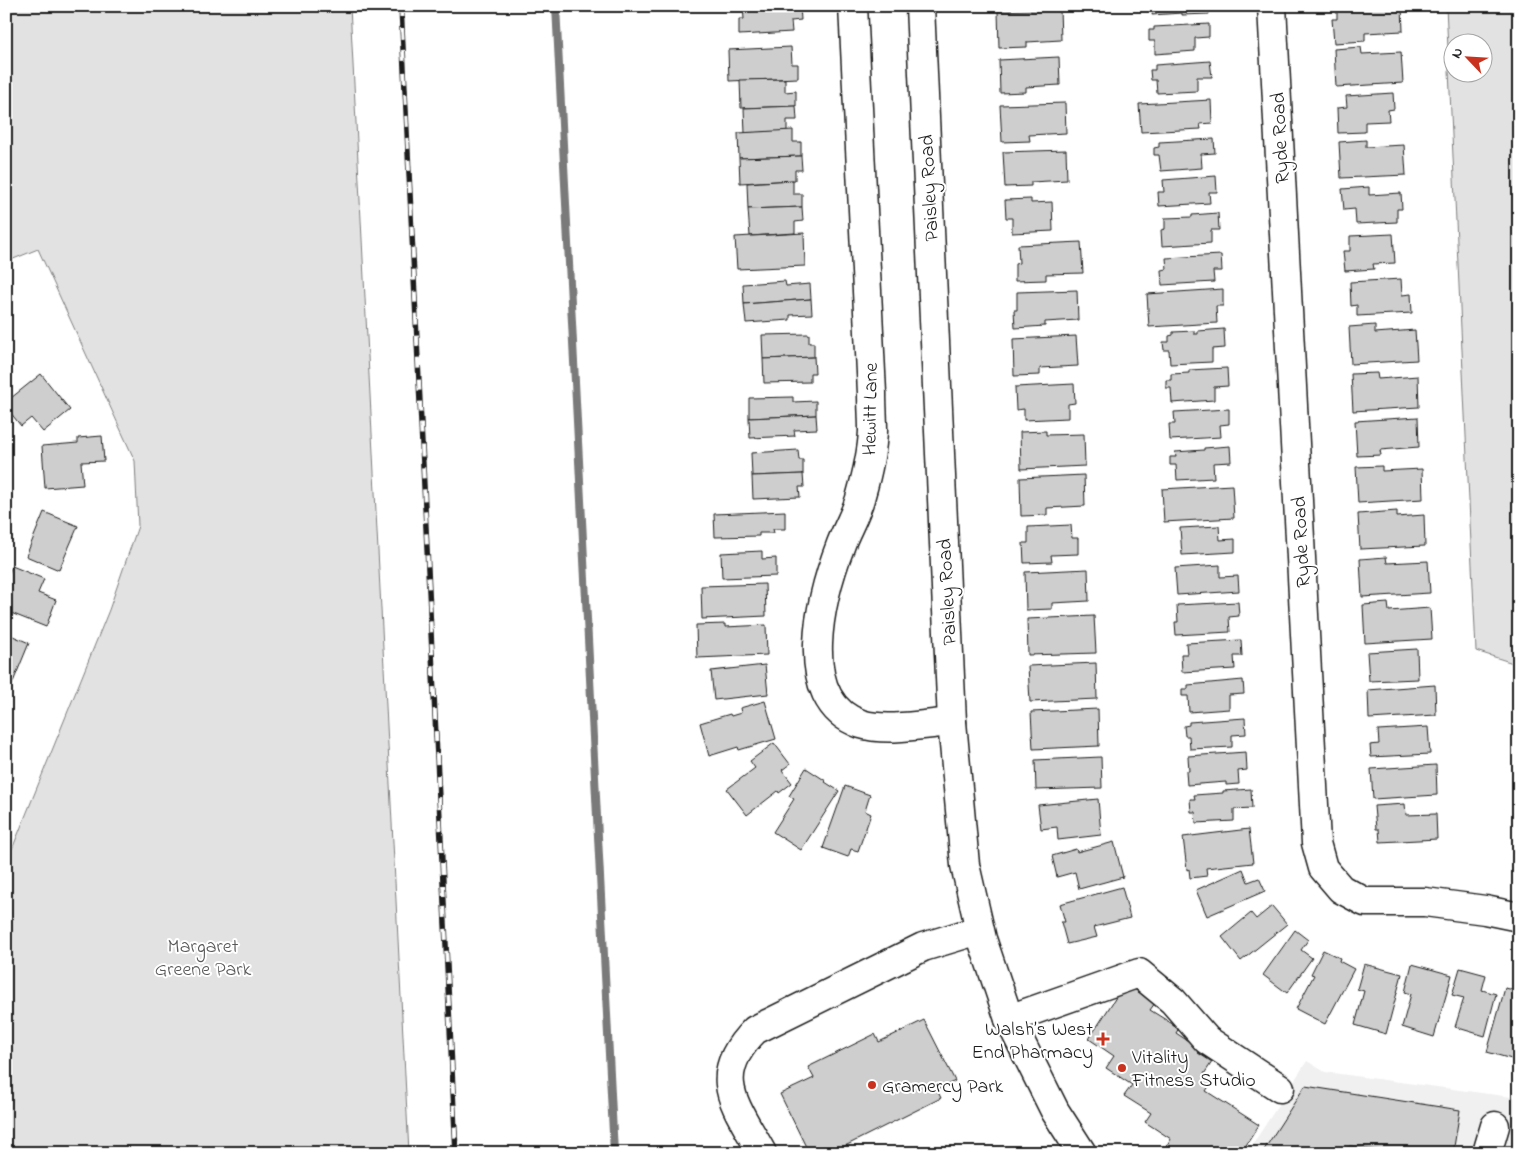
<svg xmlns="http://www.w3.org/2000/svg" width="1525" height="1159" font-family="'Indie Flower',sans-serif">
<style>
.built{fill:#f0f0f0}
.green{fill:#e2e2e2;stroke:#7f7f7f;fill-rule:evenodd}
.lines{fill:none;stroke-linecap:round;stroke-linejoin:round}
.stream{stroke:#7a7a7a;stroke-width:8}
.building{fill:#cecece;stroke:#1c1c1c}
.minor-casing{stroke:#1c1c1c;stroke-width:31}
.major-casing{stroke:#1c1c1c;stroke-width:31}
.minor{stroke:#fff;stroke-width:28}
.major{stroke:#fff;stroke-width:28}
.rail-casing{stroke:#1c1c1c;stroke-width:5.5}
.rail{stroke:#fff;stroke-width:4;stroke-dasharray:11;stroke-linecap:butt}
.poi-dot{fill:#c8321e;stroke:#fff;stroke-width:2}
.labels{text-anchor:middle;stroke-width:4;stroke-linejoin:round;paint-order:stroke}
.street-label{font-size:20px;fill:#1c1c1c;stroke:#fff}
.park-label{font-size:20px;fill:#575757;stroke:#fff}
.poi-label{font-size:20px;fill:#1c1c1c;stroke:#fff;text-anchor:start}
</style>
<rect width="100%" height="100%" fill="#fff"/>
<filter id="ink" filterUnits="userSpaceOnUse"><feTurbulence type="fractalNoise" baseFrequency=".02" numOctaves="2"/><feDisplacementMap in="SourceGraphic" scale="10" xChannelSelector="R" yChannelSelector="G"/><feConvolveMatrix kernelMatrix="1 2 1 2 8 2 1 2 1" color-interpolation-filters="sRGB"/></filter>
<g filter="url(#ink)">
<!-- built -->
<path class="built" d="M1307 1061 1325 1072 1519 1098V1153H1247Z"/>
<!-- green -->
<g class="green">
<path d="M6 6H350L409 1153H14L6 1128V864L109 610 138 526 135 461 38 249 6 262Z"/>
<path d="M1446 6H1519V665L1476 651ZM1452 42H1482V72H1452Z"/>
</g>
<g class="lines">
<!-- stream -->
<path class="stream" d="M556 6 614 1153"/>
</g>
<!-- building -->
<g class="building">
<path d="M800 6 801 20 791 21 792 32 739 35V19H744L743 7Z"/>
<path d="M1147 6H1209V14L1182 15V13L1152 15 1153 11H1147Z"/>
<path d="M1337 6H1402L1403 31 1365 33V41L1334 43 1332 19H1337Z"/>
<path d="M1060 9 1061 40 1027 42V47L999 48 998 11Z"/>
<path d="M1209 24V37L1195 38V51L1155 54V41H1149V30H1154V27Z"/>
<path d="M791 47 792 64H798V78L729 81 728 50Z"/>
<path d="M1361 47 1362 54 1401 52 1403 83 1336 87 1334 49Z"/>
<path d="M1059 57 1060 85 1026 87V92L1000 93 999 60Z"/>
<path d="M1210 61 1212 77H1197V91L1157 93 1156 80H1151L1150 70H1155V65Z"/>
<path d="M785 79V92L796 91V106L741 108 740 80Z"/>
<path d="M1393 93 1394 109 1388 110 1389 121 1365 122V132L1338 133 1337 108 1347 107 1346 96Z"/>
<path d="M1211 100 1212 123 1200 124 1201 129 1141 132 1139 104Z"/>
<path d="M1065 103 1066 133 1029 135 1030 141 1002 142 1000 105Z"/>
<path d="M796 106 797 120H787V131L745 133 744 108Z"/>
<path d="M793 130V142H801V156L739 158 738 133Z"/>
<path d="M1214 139 1215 153 1201 154 1202 168 1161 171 1159 155H1154V148L1159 147V142Z"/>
<path d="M1366 140V147L1404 145 1406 175 1341 178 1339 142Z"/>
<path d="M1066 150 1067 180 1031 182V186L1005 187 1003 152Z"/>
<path d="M801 156 802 170H795V180L740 183 739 158Z"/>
<path d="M1216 176 1217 192H1209L1210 203 1159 206 1158 192H1164L1163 180Z"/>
<path d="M793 180V194H802V207L748 209 747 183Z"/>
<path d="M1369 187V195L1401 193 1402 209H1397V222L1356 224 1355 209 1344 210 1342 189Z"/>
<path d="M1031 199V203L1052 202 1053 231 1012 233V218H1006L1005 200Z"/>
<path d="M802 207 803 221 795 222V233L750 236 748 209Z"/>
<path d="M1218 213 1219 230H1211V243L1162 246 1161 230 1165 229V218L1192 217V215Z"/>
<path d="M804 233 805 266 737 269 735 237Z"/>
<path d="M1393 234 1395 263 1373 264 1374 269 1345 271 1343 251H1350V236Z"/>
<path d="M1081 242 1083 273 1046 274V280L1015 281V264L1019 263 1018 245Z"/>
<path d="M1221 255 1222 271H1213L1214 282 1162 285 1161 270 1167 269 1166 258Z"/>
<path d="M1401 279 1402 295 1411 294 1412 313 1357 316V305L1351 306 1350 282Z"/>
<path d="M785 281 786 286 810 284 811 299 744 304 743 284Z"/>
<path d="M1223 289V306H1216L1217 323 1149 327 1147 294Z"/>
<path d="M1077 290 1078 320 1045 322V326L1015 328 1014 310H1017V292Z"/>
<path d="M811 299 812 314 790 315V320L746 323 744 304Z"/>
<path d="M1375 325V333L1415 330 1417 360 1351 364 1349 327Z"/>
<path d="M1224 329 1225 348 1212 349V362L1170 364 1169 350H1164L1163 342H1169V336L1173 335V332L1194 331V334H1198V331Z"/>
<path d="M809 334V343H814V357L763 359 762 335Z"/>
<path d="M1076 336 1078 366 1040 368V375L1014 376 1013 339Z"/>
<path d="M814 357 815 373H810V382L764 383 763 359Z"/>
<path d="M1227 368 1228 386 1214 387V400L1172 403 1171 388H1166V380H1171V374L1189 373V370Z"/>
<path d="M1377 373 1378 379 1418 376 1419 407 1353 411 1351 374Z"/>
<path d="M41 374 70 410 43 432 31 418 21 426 6 407V402Z"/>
<path d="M1074 384 1075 403 1068 404V418L1024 420V409L1016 410 1015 387Z"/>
<path d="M793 397V402L816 401V415L749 418V398Z"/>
<path d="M1229 409V424L1220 425 1221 437 1170 440 1169 424H1175L1174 412Z"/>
<path d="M816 415 817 429 794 430 795 436 750 438 749 418Z"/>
<path d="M1418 417 1419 447 1380 450 1381 455 1357 456 1355 421Z"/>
<path d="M1046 431V435L1084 434 1085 466 1021 469 1020 432Z"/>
<path d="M102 436 104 461 81 462 83 485 45 488 42 446 78 443V438Z"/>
<path d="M1230 446 1231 462 1213 463 1214 478 1177 480 1176 465H1170V457H1176L1175 452 1204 450V448Z"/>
<path d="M798 450 799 460H803V474L752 476 751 453Z"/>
<path d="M1382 466V471L1422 469 1423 499 1358 503 1356 467Z"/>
<path d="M803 474 804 487H799L800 497 753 499 752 476Z"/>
<path d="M1084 475 1085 506 1047 508V515L1021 516 1020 478Z"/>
<path d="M1232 485 1234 518 1164 522 1162 489Z"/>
<path d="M785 511V529H773L774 533H759V536L715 537 714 514Z"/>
<path d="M1397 511V517L1424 515 1425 546 1360 549 1358 514Z"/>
<path d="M44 512 78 526 59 570 26 556Z"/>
<path d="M1071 525 1072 538H1078V554L1051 555 1052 562 1024 563 1023 543H1028V527Z"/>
<path d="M1219 526 1220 540 1235 539V552L1182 555 1180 528Z"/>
<path d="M762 551V559L776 558V576L722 578 721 553Z"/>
<path d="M1386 557 1387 563 1428 561 1430 593 1362 597 1360 559Z"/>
<path d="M1220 565V577L1238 576 1239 591 1177 595 1175 568Z"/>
<path d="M12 566 44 579 38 593 56 600 46 627 6 611V580Z"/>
<path d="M1088 569 1089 601 1052 603V609L1026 610 1025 572Z"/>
<path d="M765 584 766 616 702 619 701 586Z"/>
<path d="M1238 602 1239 616 1229 617 1230 632 1176 635 1175 622H1178L1177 605Z"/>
<path d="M1388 603 1389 611 1430 608 1432 639 1365 643 1363 605Z"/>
<path d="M1094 616 1096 653 1028 655 1027 619Z"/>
<path d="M725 624V627L766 625 767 655 697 658 696 625Z"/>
<path d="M6 633 29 643 11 687 6 685Z"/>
<path d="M1241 640 1242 656H1234L1235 669 1182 672 1181 654H1187L1186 643Z"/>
<path d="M1417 649 1418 679 1369 681 1367 652Z"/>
<path d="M1096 663 1097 699 1030 702 1028 666Z"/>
<path d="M765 665 768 694 714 700 711 671Z"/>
<path d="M1243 680 1244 694 1229 695V709L1189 712 1188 696H1182V689H1188V685Z"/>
<path d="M1435 685 1436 715 1369 719 1368 690Z"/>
<path d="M765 701 776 739 739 750 738 747 709 756 700 723 730 714 731 716 741 713 740 708Z"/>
<path d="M1098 709 1099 746 1033 749 1031 712Z"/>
<path d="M1245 718 1246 734 1232 735V747L1190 749 1189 736H1185L1184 726 1189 725V722Z"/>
<path d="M1428 727 1430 754 1371 757 1370 745 1379 744 1378 730Z"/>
<path d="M774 743 790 764 782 770 792 783 779 793 778 791 747 815 727 789 755 768 750 761Z"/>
<path d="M1246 752 1247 770 1238 771 1239 784 1226 785V782L1187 785 1186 771H1189L1188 756Z"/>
<path d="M1101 757 1102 788 1036 790 1035 760Z"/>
<path d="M1436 765 1437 795 1373 799 1371 769Z"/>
<path d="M806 768 826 781 825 782 839 791 801 850 773 832 794 799 789 796Z"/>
<path d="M845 786 870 795 865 811 871 814 858 851 851 849 848 857 823 848Z"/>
<path d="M1251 789 1252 808 1234 809V821L1196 823 1195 812H1191L1190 799H1195L1194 795 1223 793V791Z"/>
<path d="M1098 799 1101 835 1058 840 1057 827 1041 829 1038 805Z"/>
<path d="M1405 804 1406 815 1436 814 1437 839 1380 842 1379 829H1376L1374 806Z"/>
<path d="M1249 829 1253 863 1206 868 1207 876 1190 878 1189 869 1187 870 1183 837Z"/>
<path d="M1114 842 1123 877 1079 889 1075 872 1057 877 1052 856 1076 849 1077 852Z"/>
<path d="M1243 869 1248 882 1259 878 1265 891 1207 916 1196 890Z"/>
<path d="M1122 887 1130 918 1094 927 1097 937 1067 944 1061 922H1065L1060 904Z"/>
<path d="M1272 906 1287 924 1241 961 1222 937 1251 913 1256 919Z"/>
<path d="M1295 930 1308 940 1301 950 1312 958 1287 993 1263 975Z"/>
<path d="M1323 950 1340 958 1339 961 1354 969 1325 1024 1296 1009 1314 975 1311 974Z"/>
<path d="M1364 964 1402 974 1386 1034 1355 1025 1364 991 1357 989Z"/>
<path d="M1412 964 1452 975 1434 1037 1402 1027 1411 994 1405 992Z"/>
<path d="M1460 968 1486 975 1482 990 1496 994 1485 1036 1455 1027 1464 998 1452 995Z"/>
<path d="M1131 987 1155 1003 1150 1010 1179 1028 1176 1033 1200 1049 1198 1053 1212 1062 1204 1074 1213 1080 1206 1091 1259 1125 1241 1153H1172L1166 1148 1171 1139 1145 1122 1151 1113 1124 1096 1132 1085 1106 1068 1114 1056 1089 1039 1120 991 1126 994Z"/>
<path d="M1505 988 1519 991V1046L1515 1060 1487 1052Z"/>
<path d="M924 1020 955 1081 937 1090 941 1098 831 1153H828L825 1146 809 1153 780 1094 814 1078 808 1067 875 1034 879 1042Z"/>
<path d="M1305 1086 1460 1110 1453 1153H1398L1350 1146 1336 1153H1262Z"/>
</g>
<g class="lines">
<defs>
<g id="minor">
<path d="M853 6 872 393C872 406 873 419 873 431 872 453 867 474 861 495 857 512 847 528 841 544 822 593 792 701 861 724 886 732 926 724 952 722"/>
<path d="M1272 6 1316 843 1323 868 1341 889 1365 902H1425L1485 910 1519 917"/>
<path d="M1009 1019 1139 973 1173 1001 1207 1040 1280 1088"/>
<path d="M762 1153C736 1105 708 1077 755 1030L923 947 979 930"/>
<path d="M1487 1153 1495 1126"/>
</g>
<path id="major" d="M920 6 952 722 965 865 982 939 1009 1019 1055 1111 1082 1153"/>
</defs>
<!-- minor casing -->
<use href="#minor" class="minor-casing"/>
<!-- major casing -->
<use href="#major" class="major-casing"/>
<!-- minor -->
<use href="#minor" class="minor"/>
<!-- major -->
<use href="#major" class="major"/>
<defs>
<path id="rail" d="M401 6 456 1153"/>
</defs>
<!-- rail casing -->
<use href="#rail" class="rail-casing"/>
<!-- rail -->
<use href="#rail" class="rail"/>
</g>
</g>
<!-- markers -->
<g class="poi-dot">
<path d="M1100.5 1031.5h5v5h5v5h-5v5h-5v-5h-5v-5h5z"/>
<circle cx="1122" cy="1068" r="5"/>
<circle cx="872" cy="1085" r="5"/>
</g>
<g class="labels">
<!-- street labels -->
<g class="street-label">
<text transform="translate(1279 138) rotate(-93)" y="7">Ryde Road</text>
<text transform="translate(928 188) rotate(-93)" y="7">Paisley Road</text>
<text transform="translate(869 409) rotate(-89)" y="7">Hewitt Lane</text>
<text transform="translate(1300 542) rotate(-93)" y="7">Ryde Road</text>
<text transform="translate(946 592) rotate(-93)" y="7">Paisley Road</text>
</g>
<!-- park labels -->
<g class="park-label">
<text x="203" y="952">Margaret<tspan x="203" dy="23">Greene Park</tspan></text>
</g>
<!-- poi labels -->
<g class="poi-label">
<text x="1093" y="1035" text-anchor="end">Walsh’s West<tspan x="1093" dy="23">End Pharmacy</tspan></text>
<text x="1132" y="1063">Vitality<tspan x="1132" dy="23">Fitness Studio</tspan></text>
<text x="882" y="1092">Gramercy Park</text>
</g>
</g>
<!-- margin -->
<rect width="1525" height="1159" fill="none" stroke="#fff" stroke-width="25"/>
<rect x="12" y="12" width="1500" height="1134" fill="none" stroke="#1c1c1c" stroke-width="2" filter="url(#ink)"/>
<!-- north arrow -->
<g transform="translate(1468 58) rotate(295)"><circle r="24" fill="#ffffff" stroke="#a4a4a4"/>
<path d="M0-4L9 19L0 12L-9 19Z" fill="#c8321e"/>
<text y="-8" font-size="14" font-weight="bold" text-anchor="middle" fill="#1c1c1c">N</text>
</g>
</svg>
